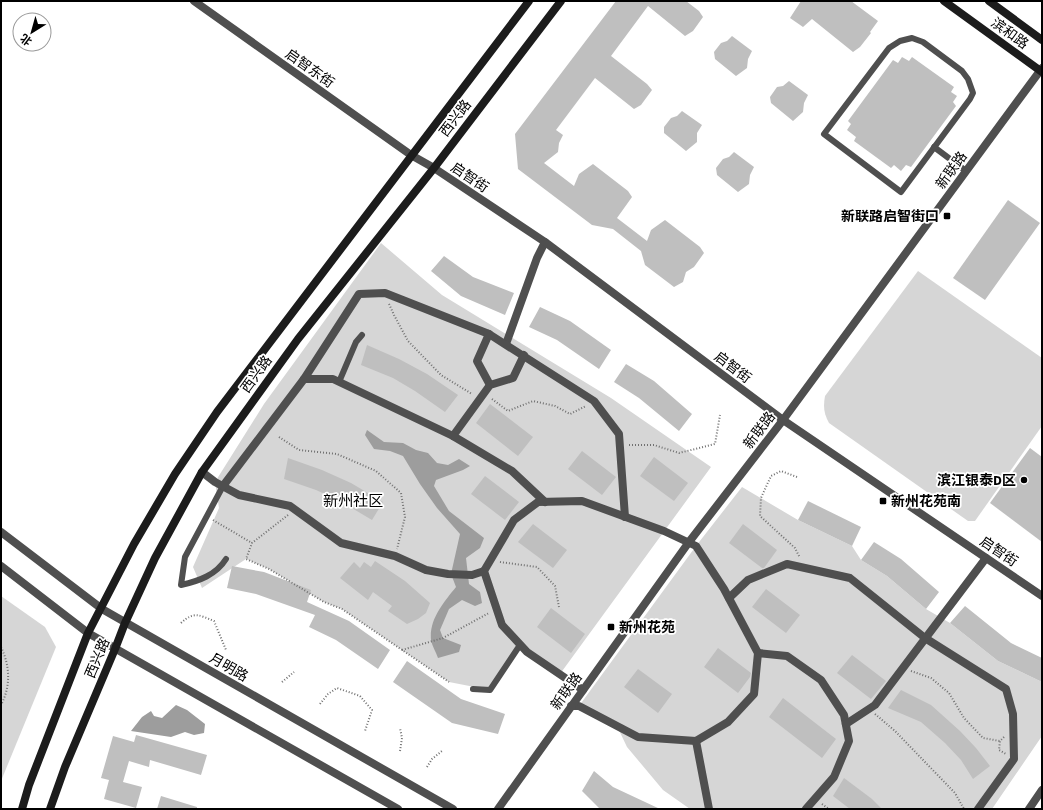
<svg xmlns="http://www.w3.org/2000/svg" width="1043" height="810" font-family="'Source Sans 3','Noto Sans SC',sans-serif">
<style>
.green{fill:#d6d6d6}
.water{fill:#9d9d9d}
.building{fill:#bfbfbf}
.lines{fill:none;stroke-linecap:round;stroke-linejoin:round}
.path{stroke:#717171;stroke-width:2;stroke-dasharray:1 2;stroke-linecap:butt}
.service{stroke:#4f4f4f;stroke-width:6}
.minor{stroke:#4f4f4f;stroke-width:8}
.tertiary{stroke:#4f4f4f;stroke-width:8}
.secondary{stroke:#1c1c1c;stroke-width:8}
.poi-dot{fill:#000;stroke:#fff;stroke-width:1.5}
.labels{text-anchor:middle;stroke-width:3.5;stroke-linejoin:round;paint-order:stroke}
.street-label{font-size:14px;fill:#000;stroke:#fff}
.poi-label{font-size:14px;font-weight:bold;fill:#000;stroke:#fff;text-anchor:end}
.neighbourhood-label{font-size:15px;fill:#000;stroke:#fff}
</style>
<rect width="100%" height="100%" fill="#fff"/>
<!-- green -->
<g class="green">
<path d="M381 243 442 295 611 398 711 467 560 674 520 645 490 690 449 682 342 609 324 602 269 569 246 559 202 588 193 567 219 508 215 482 264 404Z"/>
<path d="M918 271 1042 358V426L975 521H968L829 423C824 414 823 407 825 396Z"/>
<path d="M742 487 798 520 852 546 861 560 887 576 926 609 950 623 998 661 1042 682V736L992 809H690L663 790 627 747 617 726 579 706 696 546Z"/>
<path d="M1 596 45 627 56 647 1 781Z"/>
</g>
<!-- water -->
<g class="water">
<path d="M367 430 384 442 403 443 416 450 428 453 437 463 448 465 459 459 470 466 463 470 436 480 434 486 449 511 484 538 480 548 466 558 469 584 480 592 482 603 475 606 462 600 449 609 440 630 443 638 461 645 459 652 438 658C436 652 432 646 431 640 429 619 444 602 456 587L451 574 460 534 437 508 420 484 403 456 390 451 374 449 365 435Z"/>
<path d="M176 705 187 710 205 724 204 733 194 735 185 732 171 737 131 731 142 717 151 711 154 716 162 718Z"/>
</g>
<!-- building -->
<g class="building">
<path d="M616 1H686L699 11 703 17 693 31 685 36 648 6 611 56 647 84 652 90 641 105 634 109 595 78 556 130 563 135 559 143 558 152 544 163 574 186 579 174 593 164 628 191 632 197 617 218 647 241 651 230 665 220 700 247 704 253 694 267 686 272 683 282 674 287 645 265 641 251 613 229 592 225 518 169 515 134Z"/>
<path d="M801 1H851L878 21 870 32 871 33 860 47 853 52 812 19 803 27 790 18Z"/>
<path d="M732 36 752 51 748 59 747 68 736 76 715 59 714 52 721 43 727 41Z"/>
<path d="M902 57 909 61 912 57 954 87 951 92 957 96 953 102 956 106 911 167 906 165 901 171 894 165 891 168 854 141 856 137 847 130 851 124 848 121 893 60 898 63Z"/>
<path d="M789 81 808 95 804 103 803 112 793 121 771 103 770 97 777 87 783 86Z"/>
<path d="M682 111 702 125 697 133V142L686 151 664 133V127L671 118 677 116Z"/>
<path d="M734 152 754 167 750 175 749 184 738 192 717 175 716 168 723 159 729 157Z"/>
<path d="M1008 200 1040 223 985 300 953 278Z"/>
<path d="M444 256 473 277 514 293 505 315 461 296 431 271Z"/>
<path d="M540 307 570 321 611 350 599 369 557 340 529 327Z"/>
<path d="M367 345 399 359 427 374 458 395 445 412 415 391 393 378 361 365Z"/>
<path d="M626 364 654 381 692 414 679 431 639 398 614 382Z"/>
<path d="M490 404 533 437 518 456 476 423Z"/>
<path d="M1030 448 1042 457V542L990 503Z"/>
<path d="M582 451 616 477 602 495 568 469Z"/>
<path d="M654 457 688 483 674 501 640 476Z"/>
<path d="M288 458 322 470 351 483 383 502 372 520 340 501 316 490 284 479Z"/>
<path d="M485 476 519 502 505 520 471 494Z"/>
<path d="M808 501 861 527 852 546 798 520Z"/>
<path d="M533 524 567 550 553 568 518 542Z"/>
<path d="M743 524 777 550 764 568H762L729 543Z"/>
<path d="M874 542 901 559 939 592 926 609 887 576 861 560Z"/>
<path d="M375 561 405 581 430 603 426 613 418 619 407 624 388 611 392 606 373 592 368 600 340 578 354 562 360 568 364 562 371 567Z"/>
<path d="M232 566 264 572 311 590 307 602 349 621 390 650 378 669 336 640 309 627 315 615 256 594 227 588Z"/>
<path d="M766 589 800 615 786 633 752 607Z"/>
<path d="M965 606 1011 643 1042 658V682L998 661 950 623Z"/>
<path d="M551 608 585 634 571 653 537 627Z"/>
<path d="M718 648 751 673 750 677 738 693 704 667Z"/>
<path d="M852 655 886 681 871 699 837 673Z"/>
<path d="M407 661 461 699 505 714 498 734 452 723 393 682Z"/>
<path d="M638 669 672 694 658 713 624 687Z"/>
<path d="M901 690 931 705 960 731 976 748 990 766 973 779 961 760 945 743 921 722 888 708Z"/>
<path d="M783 698 836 739 822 758 769 717Z"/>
<path d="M136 735 207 755 201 775 150 760 149 767 129 761 123 782 142 787 136 808 104 799 109 780 101 778 113 736 134 742Z"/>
<path d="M594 771 613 787 660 809H600L582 791Z"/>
<path d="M844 778 872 799 882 809H850L833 796Z"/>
<path d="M161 796 197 807V809H157Z"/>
</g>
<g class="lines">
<!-- path -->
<g class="path">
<path d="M389 304 394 315 408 341 441 375 472 394"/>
<path d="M492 399 508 411 533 401 555 406 570 414 586 406"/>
<path d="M279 437 299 450 337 454 376 471 401 493 405 517 397 549"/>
<path d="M629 445H654L679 453 715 444 720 415"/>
<path d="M797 477 781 471 771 476 761 498 760 516 795 548 800 558"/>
<path d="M288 515 252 543 246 559 269 569 324 602 342 609 449 682"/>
<path d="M213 520 252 543"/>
<path d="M500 562 537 567 555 586 559 607"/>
<path d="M181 623C194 611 199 615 214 621L226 650"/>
<path d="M1 647C10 666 11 686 1 705"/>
<path d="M402 650 443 638 489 613"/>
<path d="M911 671 931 678 949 693 964 718 983 738 1000 741"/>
<path d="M282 682 294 672"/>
<path d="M320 704 328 694 337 688 360 696 372 710 365 731"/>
<path d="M875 714 895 731 955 793 964 809"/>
<path d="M1004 737 1000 741 999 750 1006 754"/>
<path d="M400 751 402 738 400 728"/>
<path d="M427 767 432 759 442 751"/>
<path d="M822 804 829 809"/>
</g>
<!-- service -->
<g class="service">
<path d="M912 38 923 42 962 71 968 79 973 93 970 99 901 192 824 134 889 48 900 41Z"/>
<path d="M934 147 966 171"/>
<path d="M339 382 356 342 362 335"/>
<path d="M223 486 185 557 181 585C199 581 216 575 226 559"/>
<path d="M473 689 490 690 520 645"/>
</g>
<!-- minor -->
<g class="minor">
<path d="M489 334 477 361 490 385"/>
<path d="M506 344 537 258 545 242"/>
<path d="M304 379 359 294 385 293 489 334 594 401 619 434 625 517"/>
<path d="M453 436 490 385 513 378 524 355"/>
<path d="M202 472 215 482 239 495 290 506 341 543 395 556 426 570 448 574 472 575 484 571"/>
<path d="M223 486 304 379H333L453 436 512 471 545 502"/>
<path d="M729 598 748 580 787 564 850 578 925 638 1006 689 1013 714 1014 759 978 809"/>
<path d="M758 653 787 656 821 680 844 715 849 741 834 777 806 809"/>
<path d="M571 706H579L638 737 696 741 728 722 754 694 758 653 724 589 696 546 664 531 582 501 538 502 514 520 484 571 502 625 527 652 583 690"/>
<path d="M846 724 875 705 986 558"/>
<path d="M696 741 709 809"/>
</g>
<!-- tertiary -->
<g class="tertiary">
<path d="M194 1 411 155 434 168 545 242 783 420 1042 596"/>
<path d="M1 532 102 609 453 809"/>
<path d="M1 566 88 633 398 809"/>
<path d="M498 809 689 542 783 420 1042 68"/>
<path d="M1029 809 1042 790"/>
</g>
<!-- secondary -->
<g class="secondary">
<path d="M944 1 1042 72"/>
<path d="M989 1 1042 40"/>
<path d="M22 809 29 785 88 633 134 544 175 474 217 412 529 1"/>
<path d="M50 809 65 767 115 649 125 623 155 558 202 472 298 339 434 168 561 1"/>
</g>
</g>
<!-- markers -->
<g class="poi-dot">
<rect x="943" y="212" width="8" height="8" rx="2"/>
<circle cx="1024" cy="480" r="4"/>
<rect x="879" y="497" width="8" height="8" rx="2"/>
<rect x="607" y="623" width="8" height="8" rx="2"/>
</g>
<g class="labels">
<!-- street labels -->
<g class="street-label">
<text transform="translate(1010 33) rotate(36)" y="5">滨和路</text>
<text transform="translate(310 68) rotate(35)" y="5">启智东街</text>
<text transform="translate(455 118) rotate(-53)" y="5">西兴路</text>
<text transform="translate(951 170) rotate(-54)" y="5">新联路</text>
<text transform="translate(470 177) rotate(34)" y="5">启智街</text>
<text transform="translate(733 367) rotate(37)" y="5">启智街</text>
<text transform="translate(256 374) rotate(-54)" y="5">西兴路</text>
<text transform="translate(759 430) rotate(-53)" y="5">新联路</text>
<text transform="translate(999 551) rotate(34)" y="5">启智街</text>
<text transform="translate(97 658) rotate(-67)" y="5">西兴路</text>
<text transform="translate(229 667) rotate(30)" y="5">月明路</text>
<text transform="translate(566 691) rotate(-54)" y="5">新联路</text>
</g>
<!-- poi labels -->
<g class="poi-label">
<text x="939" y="221">新联路启智街口</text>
<text x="1016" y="485">滨江银泰D区</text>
<text x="891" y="506" text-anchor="start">新州花苑南</text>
<text x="619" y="632" text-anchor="start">新州花苑</text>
</g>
<!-- neighbourhood labels -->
<g class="neighbourhood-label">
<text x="353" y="506">新州社区</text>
</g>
</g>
<!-- border -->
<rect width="1043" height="810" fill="none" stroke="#000000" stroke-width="4"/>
<!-- north arrow -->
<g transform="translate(32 32) rotate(217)"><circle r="19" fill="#ffffff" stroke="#999999"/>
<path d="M0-3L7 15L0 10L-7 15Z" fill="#000000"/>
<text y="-6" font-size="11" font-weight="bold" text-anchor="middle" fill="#000000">北</text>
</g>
</svg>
